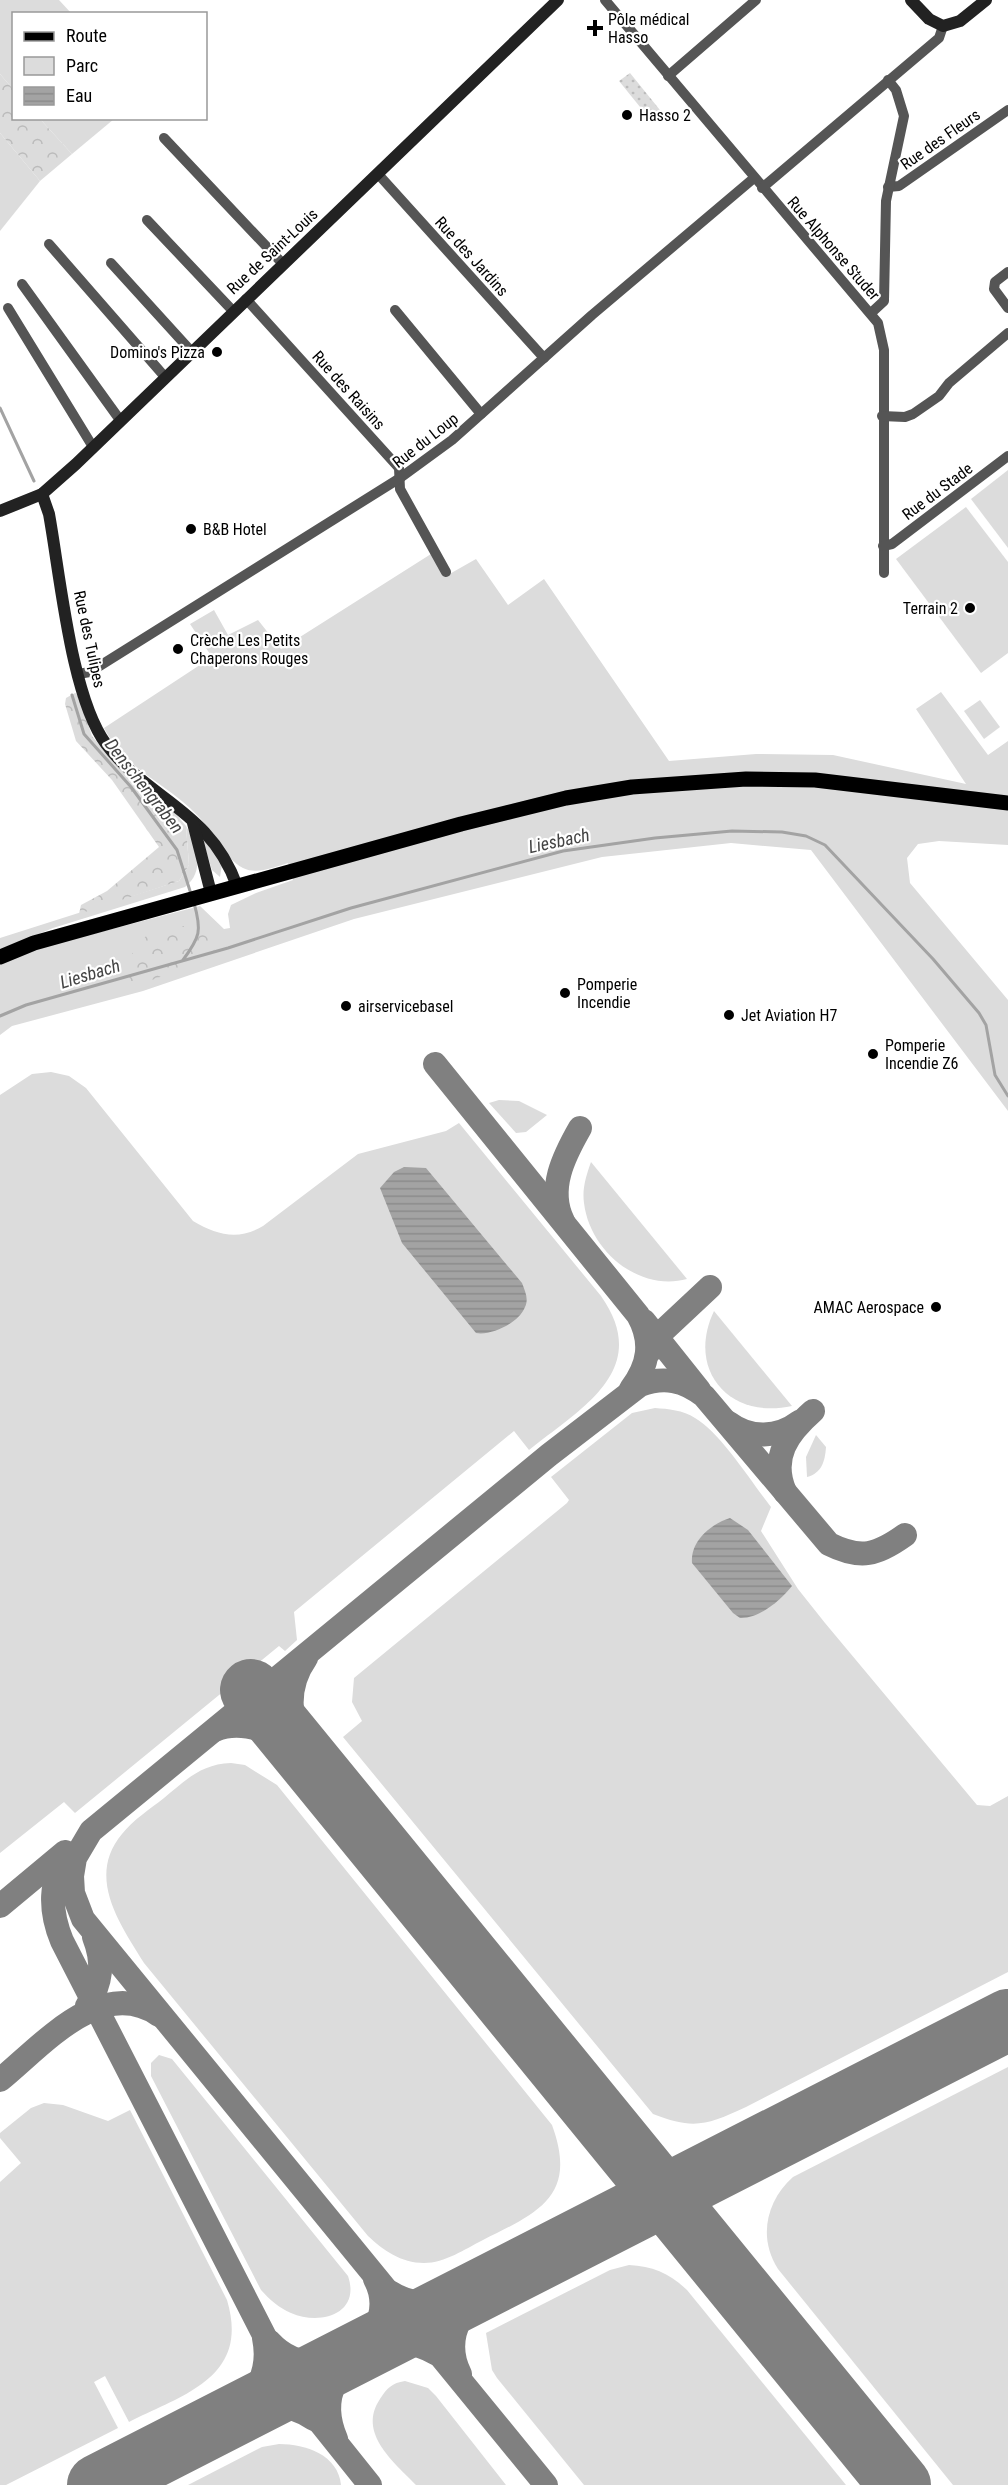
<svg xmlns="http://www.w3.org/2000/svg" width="1008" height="2485" font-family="'Roboto Condensed',sans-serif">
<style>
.green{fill:#dcdcdc}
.forest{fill:url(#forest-crowns)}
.garden{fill:url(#garden-dots)}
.water{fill:url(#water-rules)}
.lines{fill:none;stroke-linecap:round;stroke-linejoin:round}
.stream{stroke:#a3a3a3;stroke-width:3}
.taxiway{stroke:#808080;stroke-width:24}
.runway{stroke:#808080;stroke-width:62}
.street{stroke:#555;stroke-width:10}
.secondary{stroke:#222;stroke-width:12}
.primary{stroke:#000;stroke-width:15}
.poi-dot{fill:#000;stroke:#fff;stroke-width:2}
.labels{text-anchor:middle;stroke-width:4.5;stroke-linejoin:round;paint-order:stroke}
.poi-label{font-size:16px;fill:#000;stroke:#fff;text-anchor:start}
.street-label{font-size:16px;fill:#000;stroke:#fff}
.water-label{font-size:18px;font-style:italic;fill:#444;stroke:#fff}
</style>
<defs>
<pattern id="forest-crowns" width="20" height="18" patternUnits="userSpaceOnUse" patternTransform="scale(1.5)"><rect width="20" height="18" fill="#dcdcdc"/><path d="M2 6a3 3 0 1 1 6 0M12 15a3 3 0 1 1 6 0" fill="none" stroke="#bbb"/></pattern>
<pattern id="garden-dots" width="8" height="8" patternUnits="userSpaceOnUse" patternTransform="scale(1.5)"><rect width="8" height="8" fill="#dcdcdc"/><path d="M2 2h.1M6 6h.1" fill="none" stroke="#bbb" stroke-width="1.8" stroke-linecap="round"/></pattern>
<pattern id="water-rules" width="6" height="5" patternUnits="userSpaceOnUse" patternTransform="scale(1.5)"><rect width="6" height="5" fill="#a3a3a3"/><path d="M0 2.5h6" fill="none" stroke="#8b8b8b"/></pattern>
</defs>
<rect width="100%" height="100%" fill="#fff"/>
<!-- green -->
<g class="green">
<path d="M0 0H59L71 13 14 14 13 89 0 74Z"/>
<path d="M40 119H114L72 154Z"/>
<path d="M0 133 40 181 0 231Z"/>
<path d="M1008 470V548L971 499Z"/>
<path d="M966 507 1008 562V653L981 673 896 559Z"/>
<path d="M431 554 446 576 476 559 508 605 544 579 669 761 756 754 833 755 966 784 916 709 941 692 988 755 1008 741V845L939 841 918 844 907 858 910 883 1008 1000V1111L811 850 731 843 602 857 354 919 143 991 12 1026 0 1035V963L47 946 200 906 224 929 230 928 228 914 231 905 256 893 293 880 288 863C274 867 257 875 243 868 224 858 213 831 198 816 166 782 127 772 104 728L212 657 190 624 214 610 228 635 258 620 281 649Z"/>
<path d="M980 700 1000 727 984 739 964 711Z"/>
<path d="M186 826C198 845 205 872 185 887L53 928 0 950V938L179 881 189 865Z"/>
<path d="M201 835 222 864 220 877 212 870Z"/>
<path d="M51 1072 69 1076 86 1088 193 1221C217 1235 238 1241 263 1226L358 1154 446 1131 459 1123 601 1296C653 1370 581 1408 529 1450L514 1431 294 1612 297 1640 285 1651 279 1646 75 1813 64 1802 0 1853V1095L32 1074Z"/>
<path d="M499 1100 519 1101 547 1115 526 1132 516 1133 489 1103Z"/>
<path d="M591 1162 687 1279C640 1292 590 1252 584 1203 582 1189 586 1176 591 1162Z"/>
<path d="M714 1311 792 1406C729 1420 686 1370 714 1311Z"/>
<path d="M655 1408C668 1409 683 1410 695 1418 720 1432 752 1483 771 1507L761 1531 798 1589 825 1623 977 1805 990 1806 1008 1796V1972L746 2107C707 2125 694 2130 653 2114L343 1737 362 1721 352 1702 354 1678 567 1503 569 1500 551 1477 632 1413Z"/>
<path d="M816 1435 826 1447C825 1461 822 1473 807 1477L806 1457Z"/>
<path d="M231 1763 245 1765 277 1785 552 2125C578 2196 539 2212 483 2240 465 2249 445 2263 424 2263 401 2263 383 2250 368 2236L144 1963C120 1924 86 1877 122 1834 133 1820 150 1809 164 1798 186 1780 201 1764 231 1763Z"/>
<path d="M159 2055 172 2059 348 2276C361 2314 320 2326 291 2313 279 2308 269 2299 261 2290L151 2076V2063Z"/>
<path d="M1008 2067V2485H953L778 2269C758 2238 766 2201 793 2177Z"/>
<path d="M44 2103 63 2105 108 2121 130 2110 227 2300C250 2377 185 2394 129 2422L105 2376 94 2382 118 2428 6 2485H0V2182L21 2163 0 2138V2133L31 2108Z"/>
<path d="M629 2265C653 2266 670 2274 687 2290L846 2485H584L497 2378 492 2370 486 2333 610 2270Z"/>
<path d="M405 2381 428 2388 436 2396 506 2485H416C394 2462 357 2433 380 2399 387 2388 392 2383 405 2381Z"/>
<path d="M279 2444C306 2444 338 2455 341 2485H188L262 2447Z"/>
</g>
<!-- forest -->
<g class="forest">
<path d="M0 74 13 89 14 118 40 119 72 154 40 181 0 133Z"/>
<path d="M75 693 78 694 92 736 116 765 175 813 186 826 189 865 179 881 79 914 81 905 107 891 159 847 112 780 76 741 65 704 66 698Z"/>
<path d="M184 926 213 930 218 945 207 960 149 981 131 982 124 964 146 936Z"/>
</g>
<!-- garden -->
<path class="garden" d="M630 73 664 115 653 123 619 81Z"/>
<!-- water -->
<g class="water">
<path d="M404 1167 426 1168 522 1283C525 1291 529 1299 525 1307 519 1323 491 1336 476 1333L402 1243 380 1188 394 1172Z"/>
<path d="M730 1518 748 1530 792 1586C781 1600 759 1619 740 1618L733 1613 692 1563C690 1541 711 1524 730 1518Z"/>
</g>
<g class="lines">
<!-- stream -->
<g class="stream">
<path d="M0 408 34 481"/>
<path d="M72 695 84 734 131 787 177 850 191 894"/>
<path d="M183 960C200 937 202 931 194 903"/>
<path d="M0 1016 26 1005 228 948 351 908 563 851 655 838 732 831 782 832 806 836 825 845 933 959 979 1013 986 1025 995 1075 1008 1096"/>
</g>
<!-- taxiway -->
<g class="taxiway">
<path d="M435 1064 638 1315C653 1342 649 1365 631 1389"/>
<path d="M563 1221C547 1189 564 1156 580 1128"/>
<path d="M644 1321 699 1390"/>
<path d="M650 1351 663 1331 710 1287"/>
<path d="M729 1423C750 1439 778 1438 799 1422"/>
<path d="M785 1492C770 1457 788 1433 813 1411"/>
<path d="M306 1658C280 1695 292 1734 316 1769"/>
<path d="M215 1730C246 1717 286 1737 308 1760"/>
<path d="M69 1854C48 1880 50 1912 62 1941L284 2374 306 2405 370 2485"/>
<path d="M0 1906 65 1852"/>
<path d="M87 2006C102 1983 104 1962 94 1937"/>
<path d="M0 2080C42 2046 101 1975 159 2015"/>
<path d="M390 2292C418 2310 445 2304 474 2293"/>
<path d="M270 2342C291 2365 318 2367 347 2358"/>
<path d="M357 2351C379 2333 389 2305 375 2279"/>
<path d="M362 2351C388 2340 412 2339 437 2354"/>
<path d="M460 2374C440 2334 467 2300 500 2280"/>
<path d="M237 2414C264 2404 289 2402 314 2419"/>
<path d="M230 2417C256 2397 271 2372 264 2338"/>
<path d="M336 2439C317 2394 339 2367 376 2343"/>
<path d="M546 2485 83 1919 73 1893 72 1876 75 1858 91 1831 549 1455 640 1385C664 1376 684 1380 704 1396L829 1544C861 1560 877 1555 905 1535"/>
</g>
<!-- runway -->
<g class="runway">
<path d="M251 1690 900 2485"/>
<path d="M98 2485 1008 2020"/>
</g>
<!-- street -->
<g class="street">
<path d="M605 0 878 323 884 350V573"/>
<path d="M668 76 756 0"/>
<path d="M164 138 283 264"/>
<path d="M378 174 544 358"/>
<path d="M888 187 899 186 1008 110"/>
<path d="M762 188 939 38 943 26"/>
<path d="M147 220 233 311"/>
<path d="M49 244 165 377"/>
<path d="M111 263 191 351"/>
<path d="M1008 272 995 282 994 289 1008 308"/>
<path d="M22 284 120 420"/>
<path d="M246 299 399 468 400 489 446 572"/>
<path d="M8 308 93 447"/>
<path d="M395 310 481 414"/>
<path d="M871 313 884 301 886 201 904 116 896 90 888 80"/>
<path d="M882 416 905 417 913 414 939 396 949 383 1008 333"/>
<path d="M883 546 892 544 1008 456"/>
<path d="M78 674 90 672 400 478 452 440 592 315 754 178"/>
</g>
<!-- secondary -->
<g class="secondary">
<path d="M911 0 929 19 943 26 960 21 986 0"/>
<path d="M42 494 49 514C60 574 71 697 106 744 148 800 210 810 237 886"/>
<path d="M0 511 42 494 76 464 558 0"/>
<path d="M193 823 211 893"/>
</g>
<!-- primary -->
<path class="primary" d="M0 957 34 943 461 824 566 798 632 787 746 779 815 780 1008 803"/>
</g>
<!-- markers -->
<g class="poi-dot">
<path d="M592 19h6v6h6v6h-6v6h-6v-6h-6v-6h6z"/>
<circle cx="627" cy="115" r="6"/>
<circle cx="217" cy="352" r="6"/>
<circle cx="191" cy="529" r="6"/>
<circle cx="970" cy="608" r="6"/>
<circle cx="178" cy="649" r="6"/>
<circle cx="565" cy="993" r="6"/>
<circle cx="346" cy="1006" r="6"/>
<circle cx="729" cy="1015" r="6"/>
<circle cx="873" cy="1054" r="6"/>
<circle cx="936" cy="1307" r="6"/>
</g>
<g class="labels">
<!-- poi labels -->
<g class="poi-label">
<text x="608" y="25">Pôle médical<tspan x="608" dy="18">Hasso</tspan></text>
<text x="639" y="121">Hasso 2</text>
<text x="205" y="358" text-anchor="end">Domino's Pizza</text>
<text x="203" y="535">B&amp;B Hotel</text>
<text x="958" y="614" text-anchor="end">Terrain 2</text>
<text x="190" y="646">Crèche Les Petits<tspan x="190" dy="18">Chaperons Rouges</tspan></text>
<text x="577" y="990">Pomperie<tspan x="577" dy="18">Incendie</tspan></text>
<text x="358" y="1012">airservicebasel</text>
<text x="741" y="1021">Jet Aviation H7</text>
<text x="885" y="1051">Pomperie<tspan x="885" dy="18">Incendie Z6</tspan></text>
<text x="924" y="1313" text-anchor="end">AMAC Aerospace</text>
</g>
<!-- street labels -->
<g class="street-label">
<text transform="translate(940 139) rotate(-35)" y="6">Rue des Fleurs</text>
<text transform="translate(834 248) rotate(49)" y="6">Rue Alphonse Studer</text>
<text transform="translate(272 251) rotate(-43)" y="6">Rue de Saint-Louis</text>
<text transform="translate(472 256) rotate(48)" y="6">Rue des Jardins</text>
<text transform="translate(349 390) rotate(48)" y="6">Rue des Raisins</text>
<text transform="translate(425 440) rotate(-38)" y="6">Rue du Loup</text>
<text transform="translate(937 491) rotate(-37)" y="6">Rue du Stade</text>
<text transform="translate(90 639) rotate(78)" y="6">Rue des Tulipes</text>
</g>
<!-- water labels -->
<g class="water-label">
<text transform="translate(144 786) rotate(52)" y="6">Denschengraben</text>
<text transform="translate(559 841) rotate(-12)" y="6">Liesbach</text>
<text transform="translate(90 974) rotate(-17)" y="6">Liesbach</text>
</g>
</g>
<!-- legend -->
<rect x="12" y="12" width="195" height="108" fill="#ffffff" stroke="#999999" stroke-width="1.5"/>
<rect x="24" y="32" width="30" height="9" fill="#000000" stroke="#999999" stroke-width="1.5"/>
<text x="66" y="42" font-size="18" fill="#000000">Route</text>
<rect x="24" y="57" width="30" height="18" fill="#dcdcdc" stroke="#999999" stroke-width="1.5"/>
<text x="66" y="72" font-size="18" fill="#000000">Parc</text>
<rect x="24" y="87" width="30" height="18" fill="url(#water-rules)" stroke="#999999" stroke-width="1.5"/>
<text x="66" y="102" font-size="18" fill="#000000">Eau</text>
</svg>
